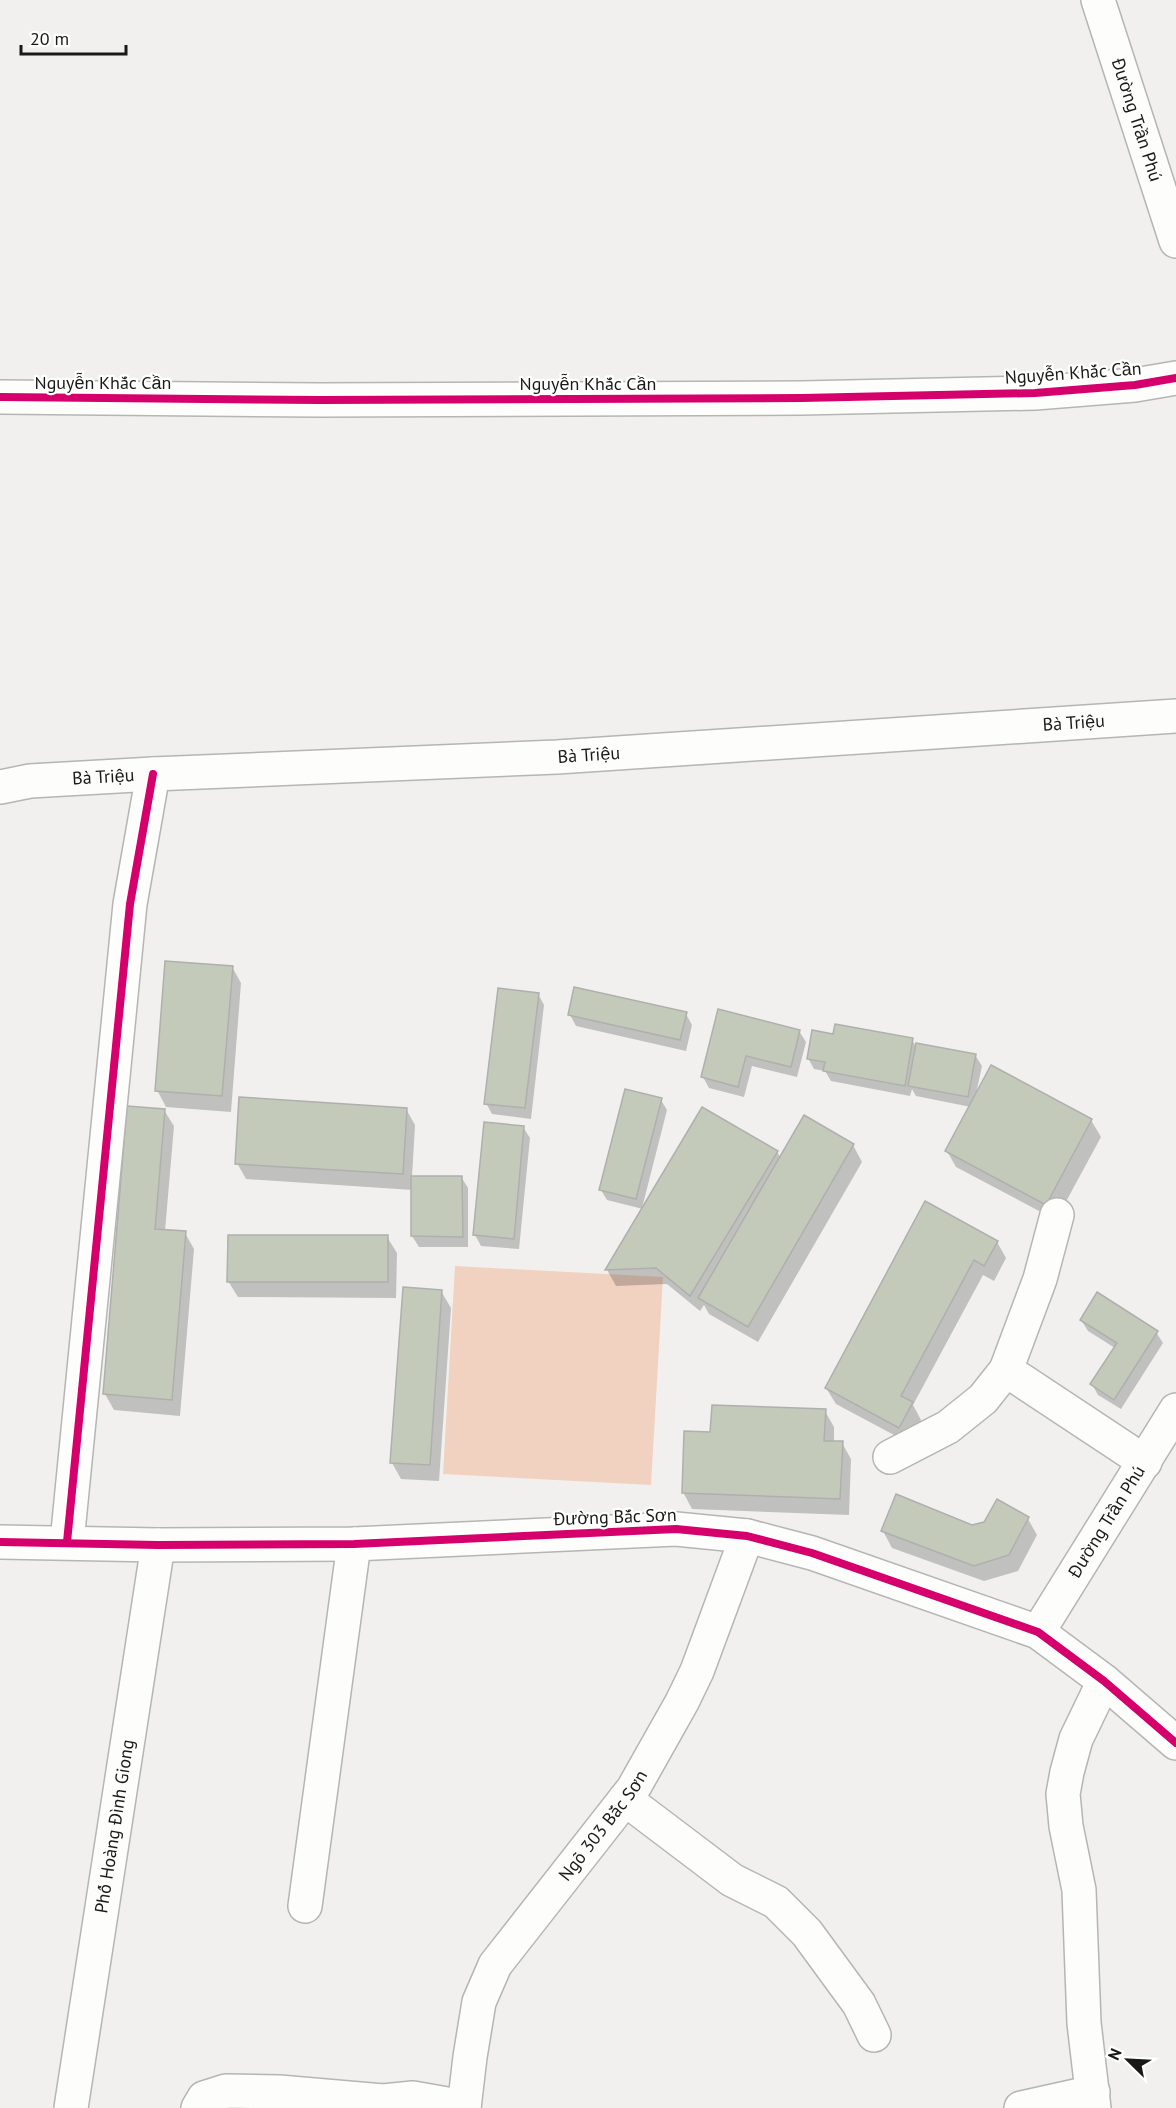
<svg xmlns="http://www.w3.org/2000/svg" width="1176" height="2108" font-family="'PT Sans',sans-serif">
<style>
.green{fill:#f1d2c1}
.shadow{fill:#0003}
.building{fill:#c3caba;stroke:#afafad;stroke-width:1.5}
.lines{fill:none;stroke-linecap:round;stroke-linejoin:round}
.minor-casing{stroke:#b5b5b3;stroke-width:36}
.major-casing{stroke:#b5b5b3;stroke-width:36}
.minor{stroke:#fdfdfc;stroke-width:33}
.major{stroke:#fdfdfc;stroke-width:33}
.cycleway-casing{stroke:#fff;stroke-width:11}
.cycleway{stroke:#d6006c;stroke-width:8}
.labels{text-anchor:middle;stroke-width:4.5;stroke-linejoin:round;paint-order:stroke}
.street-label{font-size:18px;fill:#191917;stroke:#fff}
</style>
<rect width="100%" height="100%" fill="#f1f0ee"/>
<!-- green -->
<path class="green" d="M455 1266 663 1277 651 1485 443 1474Z"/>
<!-- shadow -->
<g class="shadow">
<path d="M232 967 241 983 231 1112 166 1107 157 1090Z"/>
<path d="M538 994 544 1005 531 1119 492 1114 486 1103Z"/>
<path d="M719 1011 799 1031 806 1042 797 1077 752 1066 744 1097 709 1088 703 1077Z"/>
<path d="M686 1014 692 1025 686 1051 576 1026 570 1015Z"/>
<path d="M835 1036 912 1040 917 1048 975 1055 982 1066 976 1094 1091 1120 1101 1137 1056 1220 956 1167 947 1151 971 1107 916 1096 912 1089 910 1096 831 1081 825 1071 814 1069 808 1058Z"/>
<path d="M661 1100 667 1110 642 1208 777 1152 781 1158 853 1145 862 1162 758 1342 709 1314 704 1305 700 1311 667 1284 616 1286 607 1270 643 1209 607 1200 601 1190Z"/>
<path d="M406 1109 415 1125 412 1177 462 1178 468 1188V1247H419L412 1236 413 1190 246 1179 237 1163Z"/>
<path d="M164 1110 174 1126 165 1231 185 1233 194 1249 180 1416 114 1410 105 1394Z"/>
<path d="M523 1127 530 1138 519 1249 481 1246 475 1235Z"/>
<path d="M926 1203 997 1242 1006 1258 994 1281 983 1275 913 1405 921 1420 909 1443 836 1404 826 1388Z"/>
<path d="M387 1237 397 1253 396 1298 238 1297 228 1281Z"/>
<path d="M441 1291 451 1308 439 1481 401 1479 392 1463Z"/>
<path d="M1081 1320 1156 1332 1163 1343 1121 1409 1098 1395 1092 1384 1115 1348 1088 1331Z"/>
<path d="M825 1411 834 1427V1442L842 1443 851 1459 849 1515 692 1509 683 1492 711 1433Z"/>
<path d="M1028 1519 1037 1535 1018 1571 984 1581 892 1548 883 1531 972 1527Z"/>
</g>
<!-- building -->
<g class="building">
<path d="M165 961 233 966 222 1096 155 1091Z"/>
<path d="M574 987 687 1012 680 1040 568 1015Z"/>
<path d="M498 988 539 993 525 1108 484 1104Z"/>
<path d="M718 1009 800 1030 791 1067 746 1056 738 1087 701 1077Z"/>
<path d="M835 1024 913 1038 905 1086 823 1071 825 1062 807 1059 812 1030 833 1034Z"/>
<path d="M916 1043 976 1054 968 1097 908 1086Z"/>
<path d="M991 1065 1092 1119 1046 1205 945 1151Z"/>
<path d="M625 1089 662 1098 636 1199 599 1190Z"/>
<path d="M239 1097 407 1108 403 1174 235 1164Z"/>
<path d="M127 1106 165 1109 155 1229 186 1231 172 1400 103 1394Z"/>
<path d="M702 1107 778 1151 690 1296 656 1268 605 1270Z"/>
<path d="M804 1115 854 1144 748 1327 698 1298Z"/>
<path d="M484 1122 524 1126 514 1239 473 1235Z"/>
<path d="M411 1176H462L463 1237 411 1236Z"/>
<path d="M925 1201 998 1241 984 1266 974 1260 901 1396 913 1402 899 1428 825 1388Z"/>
<path d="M228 1235H388V1282H227Z"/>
<path d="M403 1287 442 1290 430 1465 390 1463Z"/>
<path d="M1097 1292 1158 1331 1114 1400 1090 1384 1117 1343 1080 1320Z"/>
<path d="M712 1405 826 1409 824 1441H843L840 1499 682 1493 684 1431 710 1432Z"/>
<path d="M896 1494 972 1525 984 1522 997 1499 1029 1517 1009 1555 974 1566 881 1531Z"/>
</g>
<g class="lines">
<defs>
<g id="minor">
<path d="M0 397 320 400 802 398 1035 393 1135 385 1176 378"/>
<path d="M1006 1370 1040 1279 1057 1215"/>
<path d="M890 1457 948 1427 983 1399 1006 1370 1145 1462"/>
<path d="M0 1542 158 1545 354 1544 676 1529 747 1536 812 1553 1038 1632 1104 1681 1176 1743"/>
<path d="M67 1542 130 904 153 774"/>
<path d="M625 1799 732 1880 776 1902 807 1933 859 2004 874 2035"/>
<path d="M305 1906 354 1544"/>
<path id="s1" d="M71 2108 158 1545"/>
<path d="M198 2108 204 2098 226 2091 279 2092 383 2101 413 2098 464 2107"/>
<path id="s2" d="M464 2108 470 2057 479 2002 495 1965 633 1789 682 1702 697 1671 747 1536"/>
<path d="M1021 2108 1093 2092"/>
<path d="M1094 2108 1084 2023 1079 1890 1066 1826 1063 1794 1067 1772 1076 1739 1104 1681"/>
</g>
<g id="major">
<path id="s3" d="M1098 0 1176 241"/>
<path id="s4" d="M0 787 30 781 153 774 557 757 1176 716"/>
<path id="s5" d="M1038 1632 1176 1410"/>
</g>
</defs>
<!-- minor casing -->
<use href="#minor" class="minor-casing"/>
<!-- major casing -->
<use href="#major" class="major-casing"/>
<!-- minor -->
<use href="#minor" class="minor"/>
<!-- major -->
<use href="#major" class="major"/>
<defs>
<g id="cycleway">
<path d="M0 397 320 400 802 398 1035 393 1135 385 1176 378"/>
<path d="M0 1542 158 1545 354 1544 676 1529 747 1536 812 1553 1038 1632 1104 1681 1176 1743"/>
<path d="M67 1542 130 904 153 774"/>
</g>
</defs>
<!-- cycleway casing -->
<use href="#cycleway" class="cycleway-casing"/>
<!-- cycleway -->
<use href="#cycleway" class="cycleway"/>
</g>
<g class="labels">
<!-- street labels -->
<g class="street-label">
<text dy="6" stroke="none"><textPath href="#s3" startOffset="126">Đường Trần Phú</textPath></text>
<text transform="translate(1073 373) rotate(-4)" y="6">Nguyễn Khắc Cần</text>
<text x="103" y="389">Nguyễn Khắc Cần</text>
<text x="588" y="390">Nguyễn Khắc Cần</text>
<text dy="6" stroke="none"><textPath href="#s4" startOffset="1076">Bà Triệu</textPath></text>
<text dy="6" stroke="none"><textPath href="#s4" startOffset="590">Bà Triệu</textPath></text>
<text dy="6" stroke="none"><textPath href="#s4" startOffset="104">Bà Triệu</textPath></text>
<text transform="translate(615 1517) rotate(-2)" y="6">Đường Bắc Sơn</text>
<text dy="6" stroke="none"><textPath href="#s5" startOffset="130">Đường Trần Phú</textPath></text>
<text dy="6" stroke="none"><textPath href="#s2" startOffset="324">Ngõ 303 Bắc Sơn</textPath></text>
<text dy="6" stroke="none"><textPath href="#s1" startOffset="285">Phố Hoàng Đình Giong</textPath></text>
</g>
</g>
<!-- north arrow -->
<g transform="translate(1128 2060) rotate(294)" stroke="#ffffff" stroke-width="4.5" paint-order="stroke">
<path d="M0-4.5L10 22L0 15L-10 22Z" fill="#191917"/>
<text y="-9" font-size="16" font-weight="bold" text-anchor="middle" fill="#191917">N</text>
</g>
<!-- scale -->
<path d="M21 45v9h105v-9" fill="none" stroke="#191917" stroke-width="3"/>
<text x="30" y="45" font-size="18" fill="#191917" stroke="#ffffff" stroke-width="4.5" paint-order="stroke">20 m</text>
</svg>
